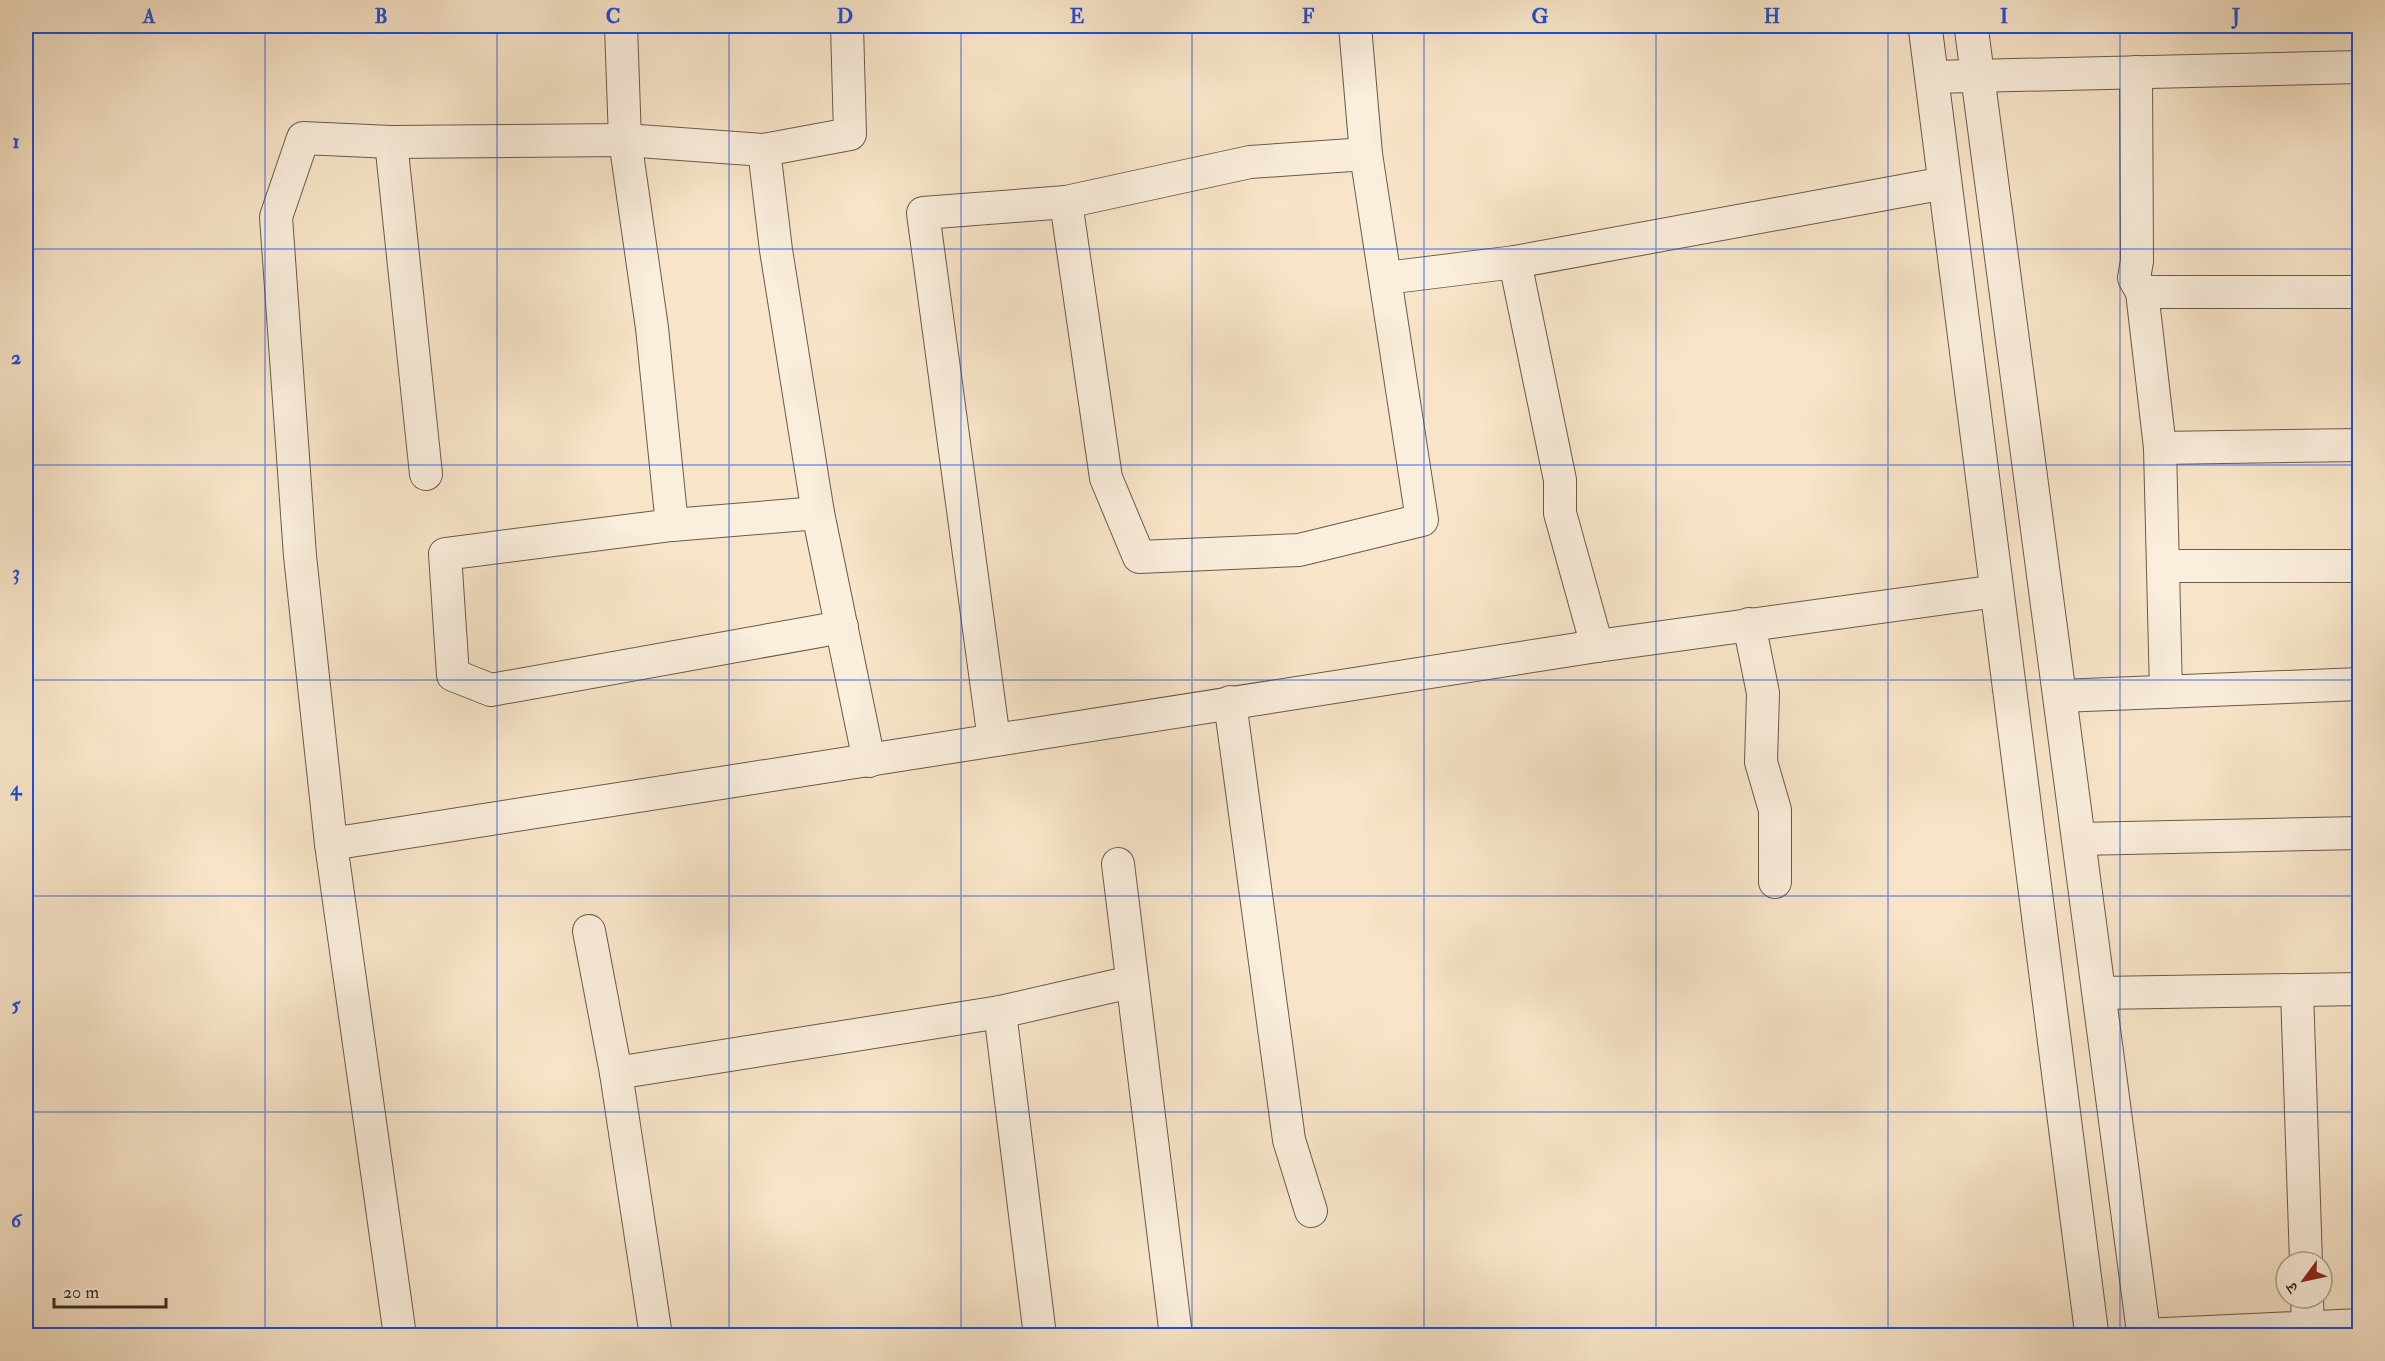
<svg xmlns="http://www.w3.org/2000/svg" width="2385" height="1361" font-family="'IM FELL Double Pica','Noto Serif Devanagari',serif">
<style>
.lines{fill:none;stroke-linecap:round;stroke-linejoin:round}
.minor-casing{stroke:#685b4c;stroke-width:34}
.tertiary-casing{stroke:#685b4c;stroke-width:35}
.minor{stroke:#faeedc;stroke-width:32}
.tertiary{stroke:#faeedc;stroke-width:33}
.grid{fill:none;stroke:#1d4ed8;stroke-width:1.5;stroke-opacity:0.55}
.neatline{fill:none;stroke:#1d4ed8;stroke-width:2}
.grid-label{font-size:20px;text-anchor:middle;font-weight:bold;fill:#1d4ed8}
</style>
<rect width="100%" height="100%" fill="#f8e5c9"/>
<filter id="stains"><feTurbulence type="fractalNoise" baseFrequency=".00333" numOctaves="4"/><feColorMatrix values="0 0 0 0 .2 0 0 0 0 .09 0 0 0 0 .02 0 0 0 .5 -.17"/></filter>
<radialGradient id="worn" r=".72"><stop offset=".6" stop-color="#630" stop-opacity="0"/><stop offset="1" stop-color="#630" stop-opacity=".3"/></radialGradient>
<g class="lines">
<defs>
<g id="minor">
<path d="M621 26 625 140 652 328 672 525"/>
<path d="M2136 72 2137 261 2134 278 2142 292 2160 448 2166 692"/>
<path d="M1932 77 2360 67"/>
<path d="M391 142 426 474"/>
<path d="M764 150 776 250 818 513 869 761"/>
<path d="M1066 202 1106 478 1139 557 1299 550 1422 520 1366 154 1355 26"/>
<path d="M1515 262 1560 480V513L1597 646"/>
<path d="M1386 278 1515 262 1945 183"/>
<path d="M2142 292H2360"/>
<path d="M2160 448 2360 445"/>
<path d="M818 513 672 525 445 554 453 675 491 690 842 627"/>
<path d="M2164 566H2360"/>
<path d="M1749 624 1763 693 1761 762 1775 810V882"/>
<path d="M2060 696 2360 684"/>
<path d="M1230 702 1289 1140 1311 1211"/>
<path d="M994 740 923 213 1066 202 1250 162 1366 154"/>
<path d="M2079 839 2360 833"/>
<path d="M331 844 1597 646 1997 591"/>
<path d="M1118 864 1176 1336"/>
<path d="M589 931 616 1073 656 1336"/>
<path d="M2297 991 2306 1262"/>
<path d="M2099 993 2360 989"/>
<path d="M1000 1012 1040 1336"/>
<path d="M616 1073 1000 1012 1131 982"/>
<path d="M2307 1298 2308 1327"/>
<path d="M2144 1335 2360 1325"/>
<path d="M400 1336 331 844 300 556 276 217 303 138 391 142 625 140 764 150 850 134 847 26"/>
</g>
<g id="tertiary">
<path d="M1925 26 2092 1336"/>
<path d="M1971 26 2144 1336"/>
</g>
</defs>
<!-- minor casing -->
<use href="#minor" class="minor-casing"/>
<!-- tertiary casing -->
<use href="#tertiary" class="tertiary-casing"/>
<!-- minor -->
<use href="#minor" class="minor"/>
<!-- tertiary -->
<use href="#tertiary" class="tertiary"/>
</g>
<!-- grid -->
<path class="grid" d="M265 26V1336M497 26V1336M729 26V1336M961 26V1336M1192 26V1336M1424 26V1336M1656 26V1336M1888 26V1336M2120 26V1336M26 249H2360M26 465H2360M26 680H2360M26 896H2360M26 1112H2360"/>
<!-- margin -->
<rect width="2385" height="1361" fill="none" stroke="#f8e5c9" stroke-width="66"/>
<!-- north arrow -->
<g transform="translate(2304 1280) rotate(237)"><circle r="28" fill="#faeedc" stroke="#aca192" stroke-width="1.5"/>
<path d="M0-4.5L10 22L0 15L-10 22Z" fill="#8f2418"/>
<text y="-9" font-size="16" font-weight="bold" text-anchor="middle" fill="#382d23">उ</text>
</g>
<!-- scale -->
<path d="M54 1298v9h112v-9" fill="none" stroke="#382d23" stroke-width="3"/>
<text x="63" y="1298" font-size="18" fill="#382d23" stroke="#faeedc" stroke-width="4.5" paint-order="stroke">20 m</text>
<rect x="33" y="33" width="2319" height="1295" class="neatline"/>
<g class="grid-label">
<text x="149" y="23">A</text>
<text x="381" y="23">B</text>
<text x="613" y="23">C</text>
<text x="845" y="23">D</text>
<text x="1077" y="23">E</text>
<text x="1308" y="23">F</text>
<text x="1540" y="23">G</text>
<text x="1772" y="23">H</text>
<text x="2004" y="23">I</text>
<text x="2236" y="23">J</text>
<text x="16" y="148">1</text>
<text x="16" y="364">2</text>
<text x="16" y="579">3</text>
<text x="16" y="795">4</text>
<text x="16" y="1011">5</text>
<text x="16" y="1227">6</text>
</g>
<rect width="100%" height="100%" filter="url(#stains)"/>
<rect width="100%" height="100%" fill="url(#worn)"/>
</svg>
